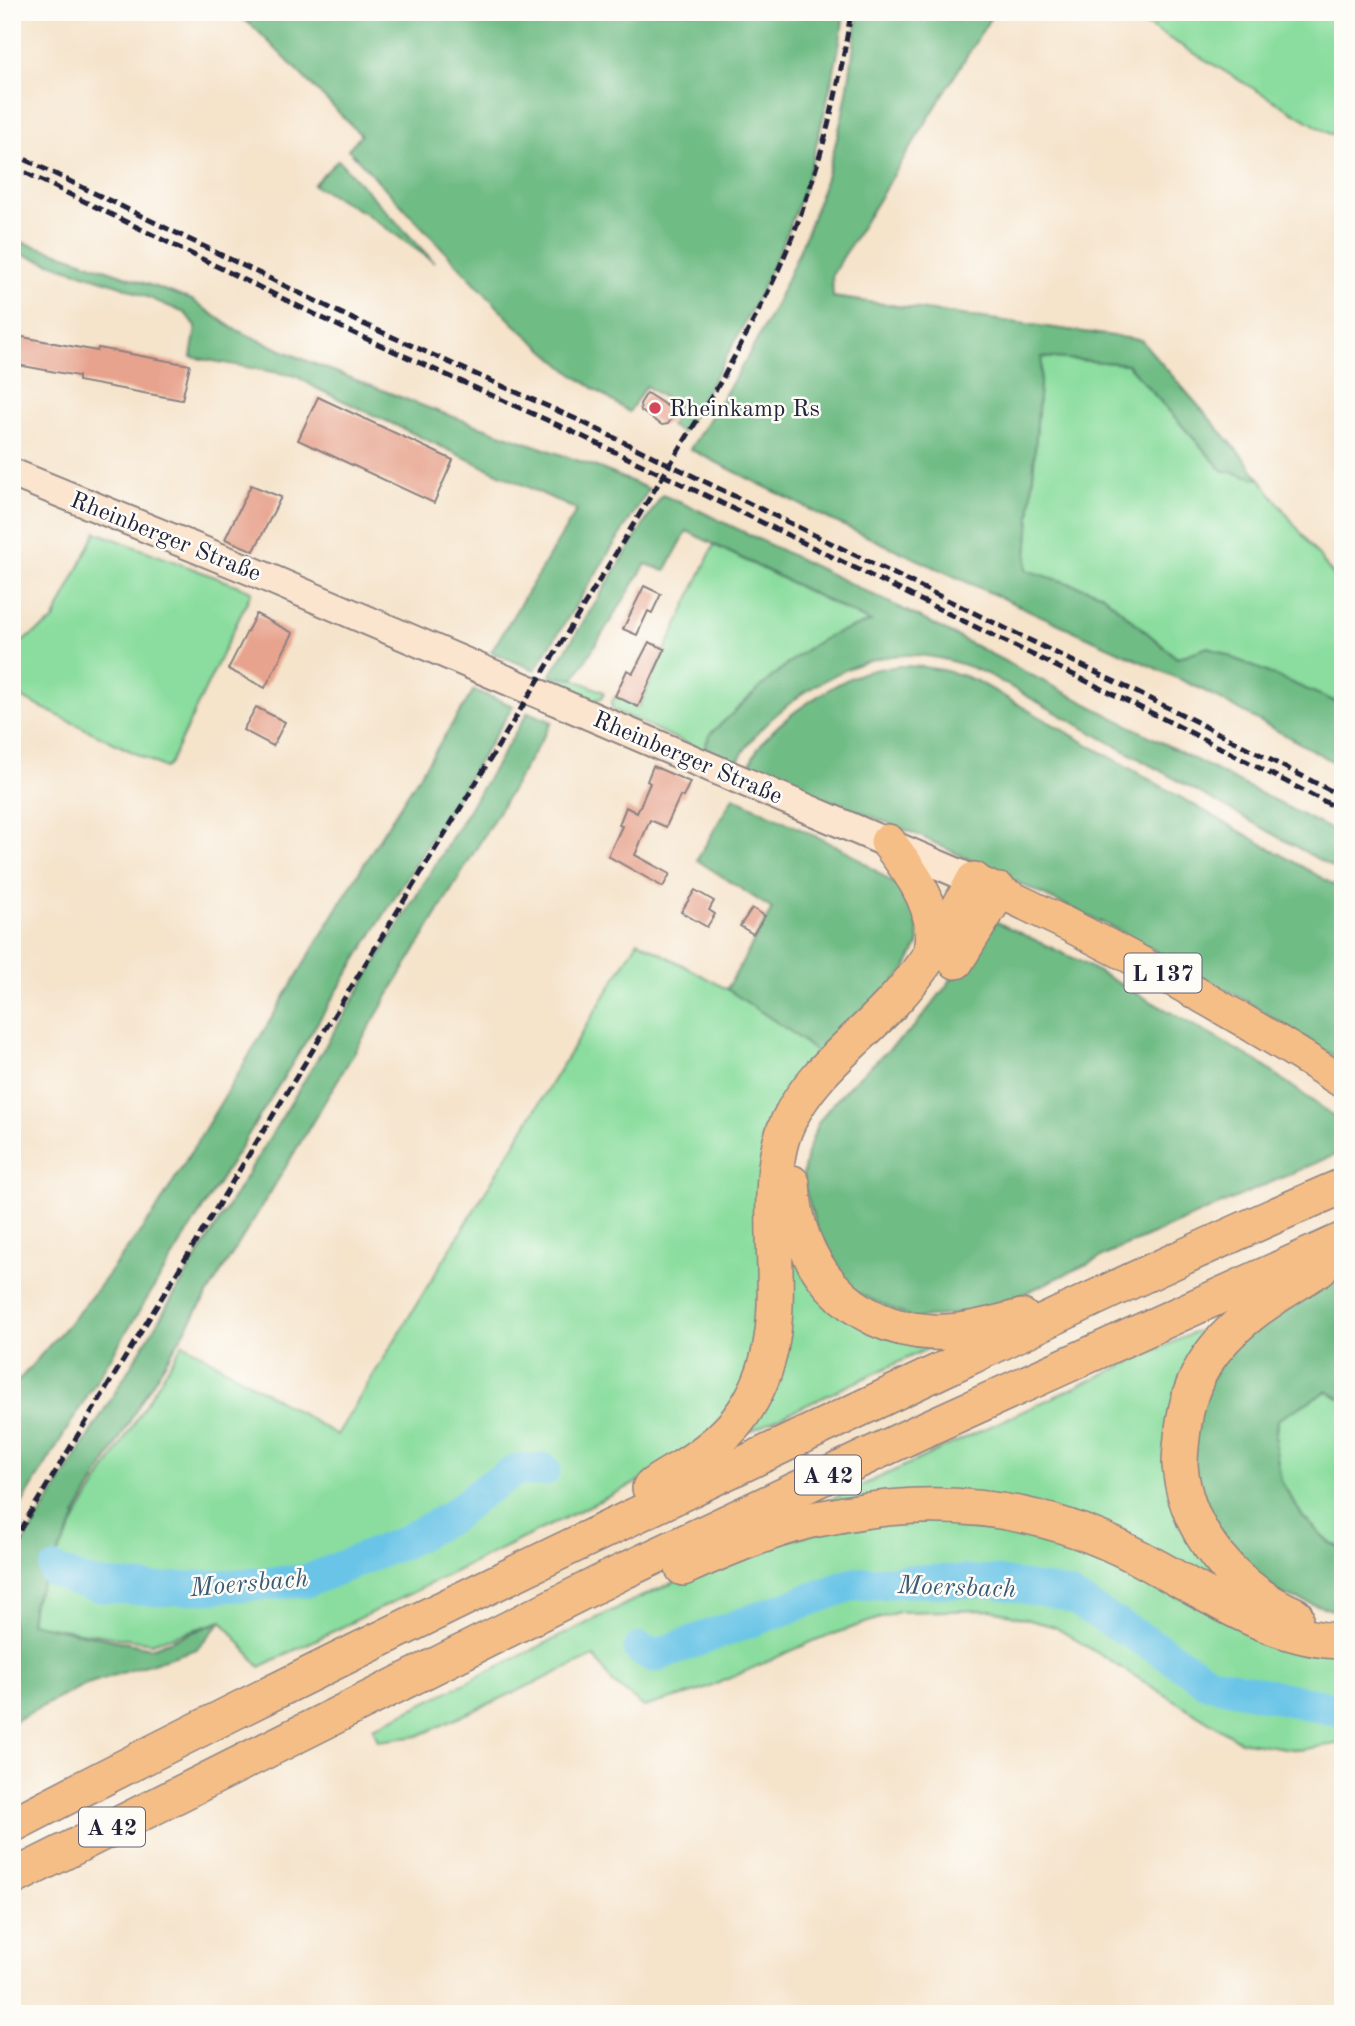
<svg xmlns="http://www.w3.org/2000/svg" width="1355" height="2026" font-family="'Old Standard TT',serif">
<style>
.green{fill:#8add9e;stroke:#56806c;stroke-width:2}
.forest{fill:#6fbc85;stroke:#486f60;stroke-width:2}
.lines{fill:none;stroke-linecap:round;stroke-linejoin:round}
.river{stroke:#69c4e7;stroke-width:33}
.building{fill:#e7a38d}
.secondary-casing{stroke:#8c8282;stroke-width:32}
.primary-casing{stroke:#8c8282;stroke-width:35}
.highway-casing{stroke:#8c8282;stroke-width:38}
.secondary{stroke:#fbe5cf;stroke-width:28}
.primary{stroke:#f6be87;stroke-width:32}
.highway{stroke:#f6be87;stroke-width:35}
.rail{stroke:#22223b;stroke-width:5;stroke-dasharray:10 5;stroke-linecap:butt}
.poi-dot{fill:#d1495b;stroke:#fdfcf7;stroke-width:2.5}
.labels{text-anchor:middle;stroke-width:5;stroke-linejoin:round;paint-order:stroke}
.shield{fill:#fdfcf7;stroke:#646373;stroke-width:2}
.shield-label{font-size:23px;font-weight:bold;fill:#22223b}
.poi-label{font-size:24px;fill:#22223b;stroke:#fdfcf7;text-anchor:start}
.street-label{font-size:24px;fill:#22223b;stroke:#fdfcf7}
.water-label{font-size:26px;font-style:italic;fill:#3b5b77;stroke:#fdfcf7}
</style>
<rect width="100%" height="100%" fill="#fdfcf7"/>
<filter id="ink" filterUnits="userSpaceOnUse"><feTurbulence type="fractalNoise" baseFrequency=".0143" numOctaves="2"/><feDisplacementMap in="SourceGraphic" scale="14" xChannelSelector="R" yChannelSelector="G"/><feConvolveMatrix kernelMatrix="1 2 1 2 8 2 1 2 1" color-interpolation-filters="sRGB"/></filter>
<filter id="wash" filterUnits="userSpaceOnUse"><feTurbulence type="fractalNoise" baseFrequency=".00686" numOctaves="4" result="noise"/><feDisplacementMap in="SourceGraphic" scale="28" xChannelSelector="R" yChannelSelector="G"/><feGaussianBlur stdDeviation="1.57" result="paint"/><feColorMatrix in="noise" values="0 0 0 0 0 0 0 0 0 0 0 0 0 0 0 0 0 1.4 0 .05"/><feComposite in="paint" operator="in"/></filter>
<g filter="url(#wash)">
<rect width="100%" height="100%" fill="#f5e3ca"/>
<!-- green -->
<g class="green">
<path d="M1125 12H1343V134H1330Z"/>
<path d="M1042 357 1127 364 1222 470 1260 479 1343 588V705L1208 647 1177 658 1100 593 1026 570Z"/>
<path d="M96 532 252 591 169 765 165 768 12 693V648L53 621Z"/>
<path d="M714 545 872 623C806 636 759 691 710 734L703 751 613 710 611 704 615 696 639 707Z"/>
<path d="M550 676 574 679 604 692 602 697 593 702 547 682Z"/>
<path d="M638 941 727 989 792 1032 819 1055 776 1118 762 1325 749 1379 709 1434 663 1466 632 1485 260 1667 222 1621 151 1643 30 1624 33 1602 77 1517 183 1343 337 1435Z"/>
<path d="M780 1224 942 1342 729 1441 743 1420Z"/>
<path d="M1232 1315 1252 1600 1129 1542 815 1507Z"/>
<path d="M1327 1391 1343 1401V1548L1331 1544 1303 1517 1281 1481 1275 1445 1277 1420Z"/>
<path d="M916 1517 1025 1526 1343 1645V1743L1298 1750 1240 1741 1055 1627 993 1610 898 1612 818 1639 703 1690 644 1707 613 1683 594 1656 418 1736 378 1741 373 1728 634 1600 745 1551 848 1525Z"/>
</g>
<!-- forest -->
<g class="forest">
<path d="M234 12H844C841 41 835 69 828 96 820 132 811 170 798 205 768 285 726 360 682 433L670 426 681 409 646 386 629 412 571 373 513 323 348 149 361 135 255 28Z"/>
<path d="M858 12H994L832 275 833 297 1141 340 1243 457 1260 479 1222 470 1127 364 1042 357 1026 570 1100 593 1177 658 1208 647 1343 705V767L1201 689 829 519 690 449C713 413 737 377 757 340 794 271 825 194 842 117 850 83 854 47 858 12Z"/>
<path d="M338 160 434 262 365 213 313 185Z"/>
<path d="M12 241H18L65 255 192 300 234 329 307 361 431 409 602 469 649 489 535 670 491 652 577 510 318 389 296 376 191 357 196 327 185 313 121 286 12 251Z"/>
<path d="M662 495 696 509 919 617 1343 836V873L991 676C917 641 864 651 798 697 773 716 754 732 739 759L731 760 703 751 710 734C745 703 789 656 829 636 843 630 857 626 871 622L687 531 665 571 646 564 574 679 550 676Z"/>
<path d="M899 666C927 665 951 670 977 681L1343 890V1062L1243 999 1115 929 918 835 753 770 750 765C759 730 829 685 862 673 873 669 887 668 899 666Z"/>
<path d="M474 690 513 706 98 1378 12 1520V1388L84 1306 155 1212 382 834Z"/>
<path d="M528 712 552 722 270 1193 139 1405 75 1516 77 1517 33 1602 30 1623 151 1648 222 1621 197 1649 84 1685 12 1722V1562Z"/>
<path d="M733 797 847 851 905 891 916 909 919 942 905 971 819 1055 794 1034 727 989 772 909 697 860Z"/>
<path d="M997 922 1077 960 1257 1061 1343 1123V1151L1121 1248 1017 1297 976 1311 914 1319 847 1288 828 1265 802 1180 807 1153 813 1137 817 1125 829 1108 853 1082 914 1027 948 984 978 937Z"/>
<path d="M1343 1276V1400L1327 1391 1277 1420 1275 1445 1281 1481 1303 1517 1331 1544 1343 1548V1609L1332 1610 1277 1593 1232 1556 1193 1477 1194 1412 1224 1355 1262 1315Z"/>
</g>
<g class="lines">
<!-- river -->
<g class="river">
<path d="M55 1571 79 1581 101 1586 154 1590 307 1581 404 1542 451 1517 484 1490 517 1470H544"/>
<path d="M640 1649 654 1656 853 1584 910 1581 996 1582 1067 1595 1167 1654 1208 1682 1343 1711"/>
</g>
</g>
<g id="blocks">
<!-- building -->
<g class="building">
<path d="M12 335 97 351 98 348 190 365 182 400 78 381V376L12 364Z"/>
<path d="M647 393 676 412 668 424 662 425 641 411 640 404Z"/>
<path d="M318 397 453 460 434 503 298 440Z"/>
<path d="M251 485 281 497 254 551 225 539Z"/>
<path d="M644 586 661 594 652 613 648 611 637 635 623 629Z"/>
<path d="M256 614 293 633 265 688 228 669Z"/>
<path d="M649 642 665 649 638 707 615 696 627 670 633 673Z"/>
<path d="M256 707 285 722 273 746 243 730Z"/>
<path d="M653 766 690 782 683 797 680 796 666 827 650 820 635 855 670 874 663 887 608 856 622 826 619 825 626 807 637 813 650 783 647 781Z"/>
<path d="M695 890 714 901 709 910 715 914 707 927 681 912Z"/>
<path d="M752 908 765 916 753 934 740 926Z"/>
</g>
</g>
</g>
<g filter="url(#ink)">
<use href="#blocks" fill-opacity="0" stroke="#8c8282" stroke-width="2"/>
<g class="lines">
<defs>
<path id="secondary" d="M12 473 252 571 974 880"/>
<path id="primary" d="M976 881C1104 939 1225 1006 1343 1082"/>
<g id="highway">
<path d="M888 842C908 868 932 899 933 933 933 940 931 948 931 955"/>
<path d="M956 961 999 891"/>
<path d="M792 1183C796 1264 848 1328 932 1332 961 1334 993 1324 1022 1317"/>
<path d="M650 1488C659 1480 671 1474 681 1468 702 1455 723 1439 738 1420 791 1351 771 1275 774 1195 775 1170 777 1145 788 1122 810 1074 856 1042 892 1003 926 967 951 924 974 880"/>
<path d="M683 1568C723 1550 765 1532 807 1521 819 1518 832 1517 844 1514 947 1495 1045 1508 1138 1557 1199 1589 1272 1641 1343 1641"/>
<path d="M1295 1615C1235 1589 1185 1532 1180 1465 1180 1451 1182 1436 1184 1422 1188 1396 1198 1370 1215 1349 1243 1314 1283 1292 1320 1268"/>
<path d="M12 1825C289 1681 569 1546 851 1413 1015 1336 1177 1257 1343 1186"/>
<path d="M12 1878 624 1571 919 1432 1343 1240"/>
</g>
</defs>
<!-- secondary casing -->
<use href="#secondary" class="secondary-casing"/>
<!-- primary casing -->
<use href="#primary" class="primary-casing"/>
<!-- highway casing -->
<use href="#highway" class="highway-casing"/>
<!-- secondary -->
<use href="#secondary" class="secondary"/>
<!-- primary -->
<use href="#primary" class="primary"/>
<!-- highway -->
<use href="#highway" class="highway"/>
<!-- rail -->
<g class="rail">
<path d="M12 153 359 322 576 419 761 509 1181 714 1343 797"/>
<path d="M12 166 349 331 569 430 755 519 1176 725 1343 811"/>
<path d="M12 1543 724 376C742 342 760 310 776 275 814 191 837 103 851 12"/>
</g>
</g>
</g>
<!-- markers -->
<circle class="poi-dot" cx="655" cy="408" r="7"/>
<g class="labels">
<!-- shield labels -->
<g class="shield">
<rect x="1124.5" y="953.5" width="77" height="39" rx="5"/>
<rect x="795" y="1455.5" width="66" height="39" rx="5"/>
<rect x="79" y="1807.5" width="66" height="39" rx="5"/>
</g>
<g class="shield-label">
<text x="1163" y="981">L 137</text>
<text x="828" y="1483">A 42</text>
<text x="112" y="1835">A 42</text>
</g>
<!-- poi labels -->
<g class="poi-label">
<text x="669" y="416">Rheinkamp Rs</text>
</g>
<!-- street labels -->
<g class="street-label">
<text transform="translate(166 536) rotate(22)" y="8">Rheinberger Straße</text>
<text transform="translate(688 757) rotate(23)" y="8">Rheinberger Straße</text>
</g>
<!-- water labels -->
<g class="water-label">
<text transform="translate(249 1582) rotate(-5)" y="9">Moersbach</text>
<text transform="translate(957 1586) rotate(2)" y="9">Moersbach</text>
</g>
</g>
<!-- margin -->
<rect width="1355" height="2026" fill="none" stroke="#fdfcf7" stroke-width="42"/>
</svg>
